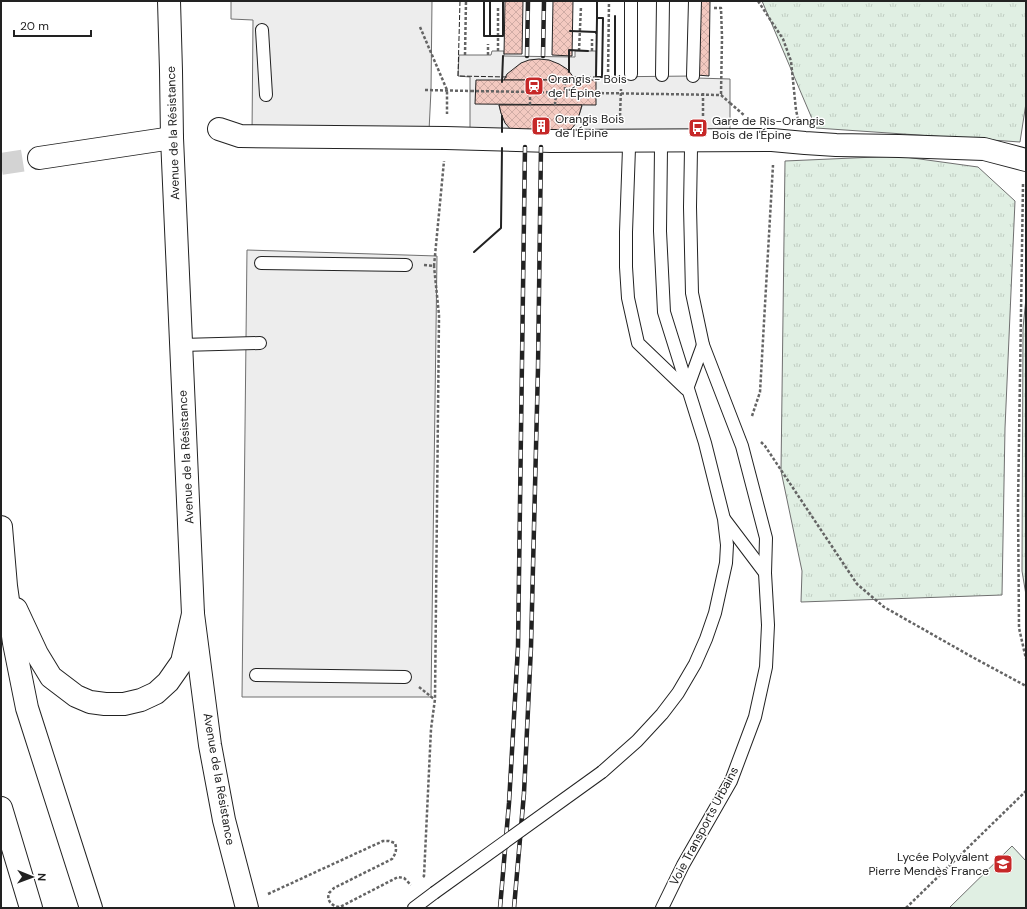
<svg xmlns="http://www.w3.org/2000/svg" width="1027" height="909" font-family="'DM Sans',sans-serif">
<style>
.grass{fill:url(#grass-tufts);stroke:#6f6f6f}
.park{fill:#e0efe3;stroke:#6f6f6f}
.parking{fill:#ededed;stroke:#6f6f6f;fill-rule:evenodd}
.building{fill:url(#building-cross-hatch);stroke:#222}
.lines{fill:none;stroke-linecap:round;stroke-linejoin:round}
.minor-tunnel{stroke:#d3d3d3;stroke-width:22;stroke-dasharray:22 11;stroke-linecap:butt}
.service-casing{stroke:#222;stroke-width:14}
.minor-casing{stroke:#222;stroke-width:24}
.primary-casing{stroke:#222;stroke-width:24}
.path{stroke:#646464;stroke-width:2.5;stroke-dasharray:3 2;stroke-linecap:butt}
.service{stroke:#fff;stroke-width:12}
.minor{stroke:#fff;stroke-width:22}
.primary{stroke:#fff;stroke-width:22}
.rail-casing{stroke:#222;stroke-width:4.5}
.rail{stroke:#fff;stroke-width:3;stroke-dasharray:9;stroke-linecap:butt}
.service-bridge-casing{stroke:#222;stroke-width:14;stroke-linecap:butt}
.path-bridge{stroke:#646464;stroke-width:2.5;stroke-dasharray:3 2;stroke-linecap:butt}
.service-bridge{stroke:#fff;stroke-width:12}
.fence{stroke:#222;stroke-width:1;stroke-dasharray:5 2;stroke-linecap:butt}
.wall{stroke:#222;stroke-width:2}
.labels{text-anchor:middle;stroke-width:3;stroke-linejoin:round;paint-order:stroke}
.poi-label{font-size:12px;fill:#222;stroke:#fff;text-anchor:start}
.street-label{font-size:12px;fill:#222;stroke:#fff}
</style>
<defs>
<pattern id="grass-tufts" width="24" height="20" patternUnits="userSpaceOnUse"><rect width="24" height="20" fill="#e0efe3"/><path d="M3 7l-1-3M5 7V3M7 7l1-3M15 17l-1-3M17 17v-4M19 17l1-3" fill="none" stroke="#c0cdc2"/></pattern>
<pattern id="building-cross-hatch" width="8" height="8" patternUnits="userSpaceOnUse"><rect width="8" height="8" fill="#f3c9c0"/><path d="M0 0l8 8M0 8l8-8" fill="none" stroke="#d0aca5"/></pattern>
</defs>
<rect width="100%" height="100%" fill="#fff"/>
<!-- grass -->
<g class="grass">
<path d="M762 1H1026V103L1020 142 816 128Z"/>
<path d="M898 156 978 167 1015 201 1005 428 1002 595 801 602 802 571 781 471 785 161Z"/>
<path d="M1026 298V595L1022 571 1023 328Z"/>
</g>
<!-- park -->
<path class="park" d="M1012 846 1026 861V908H949Z"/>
<!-- parking -->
<g class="parking">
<path d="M231 1H432L431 90 429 131 252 134 253 20 231 19Z"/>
<path d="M492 51H504V56L575 57V51H596V77L693 76 696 78 730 79V149L470 146V77L458 76 459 55H491ZM499 105H530L582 106 577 122 567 134 505 122 501 113Z"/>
<path d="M247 250 437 256 431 697H242Z"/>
</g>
<!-- building -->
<g class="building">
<path d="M505 1H523L522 54H504Z"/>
<path d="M553 1H573L572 56 552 55Z"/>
<path d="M698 1H710L709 76 697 75Z"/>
<path d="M539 59 549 60 559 64 567 69 576 80H504L507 74 521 63 529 60Z"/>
<path d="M476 80H596V105L475 104Z"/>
<path d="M499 105H582L577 122 567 134 512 131 505 123 501 113Z"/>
</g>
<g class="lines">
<!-- minor-tunnel -->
<path class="minor-tunnel" d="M1 164 39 158"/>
<defs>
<g id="service">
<path d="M631 1V74"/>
<path d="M262 30 266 95"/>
<path d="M662 75 663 1"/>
<path d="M693 76 695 1"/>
<path d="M629 148 626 232V267L628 298 638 343 686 389"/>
<path d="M261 263 406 265"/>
<path d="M181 345 260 343"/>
<path d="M687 389 703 345"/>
<path d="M725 520 765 573"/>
<path d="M256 675 405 677"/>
<path d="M602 772 637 741 662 714 678 693 695 664 706 639 715 613 726 563 727 545 724 519 705 443 664 312 660 231 661 148"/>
<path d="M414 908 434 893"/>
<path d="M662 908 683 865 731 781 755 717 766 667 768 625 765 573 766 538 742 446 703 345 692 293 690 207 691 149"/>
</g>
<g id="minor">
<path d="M169 1 171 71 172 138 193 614 210 745 224 820 247 908"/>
<path d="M219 129 240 136 446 138 551 141 772 140 805 143 836 145 899 146 984 149 1026 160"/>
<path d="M39 158 172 138"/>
</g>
<g id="primary">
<path d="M1 527 6 586 14 643 27 708 91 908"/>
<path d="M16 609 37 654 51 677 76 696 90 702 105 704H124L141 700 156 693 168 682 182 662 193 614"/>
<path d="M1 808 31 908"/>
</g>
</defs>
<!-- service casing -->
<use href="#service" class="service-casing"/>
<!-- minor casing -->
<use href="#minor" class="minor-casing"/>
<!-- primary casing -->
<use href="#primary" class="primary-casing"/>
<!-- path -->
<g class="path">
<path d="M758 1 783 39 791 61 796 110 798 119"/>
<path d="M714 8H721L722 37 721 95"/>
<path d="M420 27 447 90V114"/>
<path d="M498 51V6"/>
<path d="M579 51 581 6"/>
<path d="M592 51V39"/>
<path d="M465 55 466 1"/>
<path d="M488 55V44"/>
<path d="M565 77V92"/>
<path d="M608 77 609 1"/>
<path d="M425 90 471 91"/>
<path d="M730 103 745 116"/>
<path d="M530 105V92"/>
<path d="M555 105 556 92"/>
<path d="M620 116 621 89"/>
<path d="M703 116V91"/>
<path d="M1023 184 1018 505 1019 628 1026 659"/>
<path d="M424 265 434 266 444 161"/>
<path d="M752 416 760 392 773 165"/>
<path d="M761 442 765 446 857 584 884 607 974 658 1026 686"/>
<path d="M419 687 434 699"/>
<path d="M423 877 424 876 431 729 435 699 439 315 434 266"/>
<path d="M268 894 383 841H389L395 843C397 850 396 853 392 859L334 888C333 889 330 892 329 893 326 901 333 907 340 907L398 877 404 878 411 885"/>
<path d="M906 908 1026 791"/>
</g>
<!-- service -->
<use href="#service" class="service"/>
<!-- minor -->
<use href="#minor" class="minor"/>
<!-- primary -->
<use href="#primary" class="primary"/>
<defs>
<g id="rail">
<path d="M527 56 528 1"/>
<path d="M543 56 544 1"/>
<path d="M500 908 509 803 518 647 525 147"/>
<path d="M514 908 524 793 531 647 538 368 541 147"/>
</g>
</defs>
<!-- rail casing -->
<use href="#rail" class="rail-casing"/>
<!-- rail -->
<use href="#rail" class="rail"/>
<defs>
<path id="service-bridge" d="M434 893 602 772"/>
</defs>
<!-- service-bridge casing -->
<use href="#service-bridge" class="service-bridge-casing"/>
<!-- path-bridge -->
<path class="path-bridge" d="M471 91 721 95 730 103"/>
<!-- service-bridge -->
<use href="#service-bridge" class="service-bridge"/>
<!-- fence -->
<g class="fence">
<path d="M460 1 458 76 507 77"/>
<path d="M572 77H596"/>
</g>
<!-- wall -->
<g class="wall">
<path d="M484 1V36H490V1"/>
<path d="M597 18H603L602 77H596Z"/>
<path d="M597 18V1"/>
<path d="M570 31 596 32V33"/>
<path d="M490 36H503V1"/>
<path d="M569 72V50L588 51"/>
<path d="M615 77V16"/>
<path d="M502 82 503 56"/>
<path d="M502 132V116"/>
<path d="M474 252 501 228 502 148"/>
</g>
</g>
<!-- icons -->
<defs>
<symbol id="station-square" viewBox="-11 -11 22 22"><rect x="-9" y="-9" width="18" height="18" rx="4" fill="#c62828" stroke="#fff"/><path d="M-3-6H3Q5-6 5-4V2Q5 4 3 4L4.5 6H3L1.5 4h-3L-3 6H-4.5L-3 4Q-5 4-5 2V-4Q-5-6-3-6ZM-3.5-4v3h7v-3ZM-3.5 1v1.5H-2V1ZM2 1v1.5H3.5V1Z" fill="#fff"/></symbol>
<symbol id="building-square" viewBox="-11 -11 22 22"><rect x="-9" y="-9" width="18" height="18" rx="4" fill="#c62828" stroke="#fff"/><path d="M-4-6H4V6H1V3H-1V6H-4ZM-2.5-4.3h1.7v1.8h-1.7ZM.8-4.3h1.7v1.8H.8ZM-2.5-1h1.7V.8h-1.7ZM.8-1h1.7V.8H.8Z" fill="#fff"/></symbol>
<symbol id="bus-square" viewBox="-11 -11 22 22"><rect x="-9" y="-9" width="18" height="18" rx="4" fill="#c62828" stroke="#fff"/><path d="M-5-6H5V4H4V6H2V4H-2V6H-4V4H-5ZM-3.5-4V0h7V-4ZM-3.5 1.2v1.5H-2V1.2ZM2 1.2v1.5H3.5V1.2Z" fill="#fff"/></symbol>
<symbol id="school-square" viewBox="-11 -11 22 22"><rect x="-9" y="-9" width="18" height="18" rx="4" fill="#c62828" stroke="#fff"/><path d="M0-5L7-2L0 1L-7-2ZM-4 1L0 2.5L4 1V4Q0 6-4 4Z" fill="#fff"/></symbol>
</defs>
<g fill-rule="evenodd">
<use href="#station-square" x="523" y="75" width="22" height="22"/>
<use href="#building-square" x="530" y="115" width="22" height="22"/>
<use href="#bus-square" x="687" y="117" width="22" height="22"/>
<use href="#school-square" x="992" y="853" width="22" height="22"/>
</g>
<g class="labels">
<!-- poi labels -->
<g class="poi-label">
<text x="548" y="83">Orangis - Bois<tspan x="548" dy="14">de l'Épine</tspan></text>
<text x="555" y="123">Orangis Bois<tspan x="555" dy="14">de l'Épine</tspan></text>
<text x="712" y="125">Gare de Ris-Orangis<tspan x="712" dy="14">Bois de l'Épine</tspan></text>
<text x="989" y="861" text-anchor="end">Lycée Polyvalent<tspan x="989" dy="14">Pierre Mendès France</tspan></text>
</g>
<!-- street labels -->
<g class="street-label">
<text transform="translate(173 133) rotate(-92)" y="4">Avenue de la Résistance</text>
<text transform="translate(186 457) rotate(-93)" y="4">Avenue de la Résistance</text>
<text transform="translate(219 779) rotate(80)" y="4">Avenue de la Résistance</text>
<text transform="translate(704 826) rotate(-62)" y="4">Voie Transports Urbains</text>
</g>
</g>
<!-- border -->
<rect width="1027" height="909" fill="none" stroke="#222222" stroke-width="4"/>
<!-- north arrow -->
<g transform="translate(32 877) rotate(91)" stroke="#ffffff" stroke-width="3" paint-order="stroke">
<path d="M0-3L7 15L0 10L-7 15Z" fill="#222222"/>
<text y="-6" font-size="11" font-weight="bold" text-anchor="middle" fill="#222222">N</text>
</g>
<!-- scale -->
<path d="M14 30v6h77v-6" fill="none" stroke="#222222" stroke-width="2"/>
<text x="20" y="30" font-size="12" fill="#222222" stroke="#ffffff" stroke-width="3" paint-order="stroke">20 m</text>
</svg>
